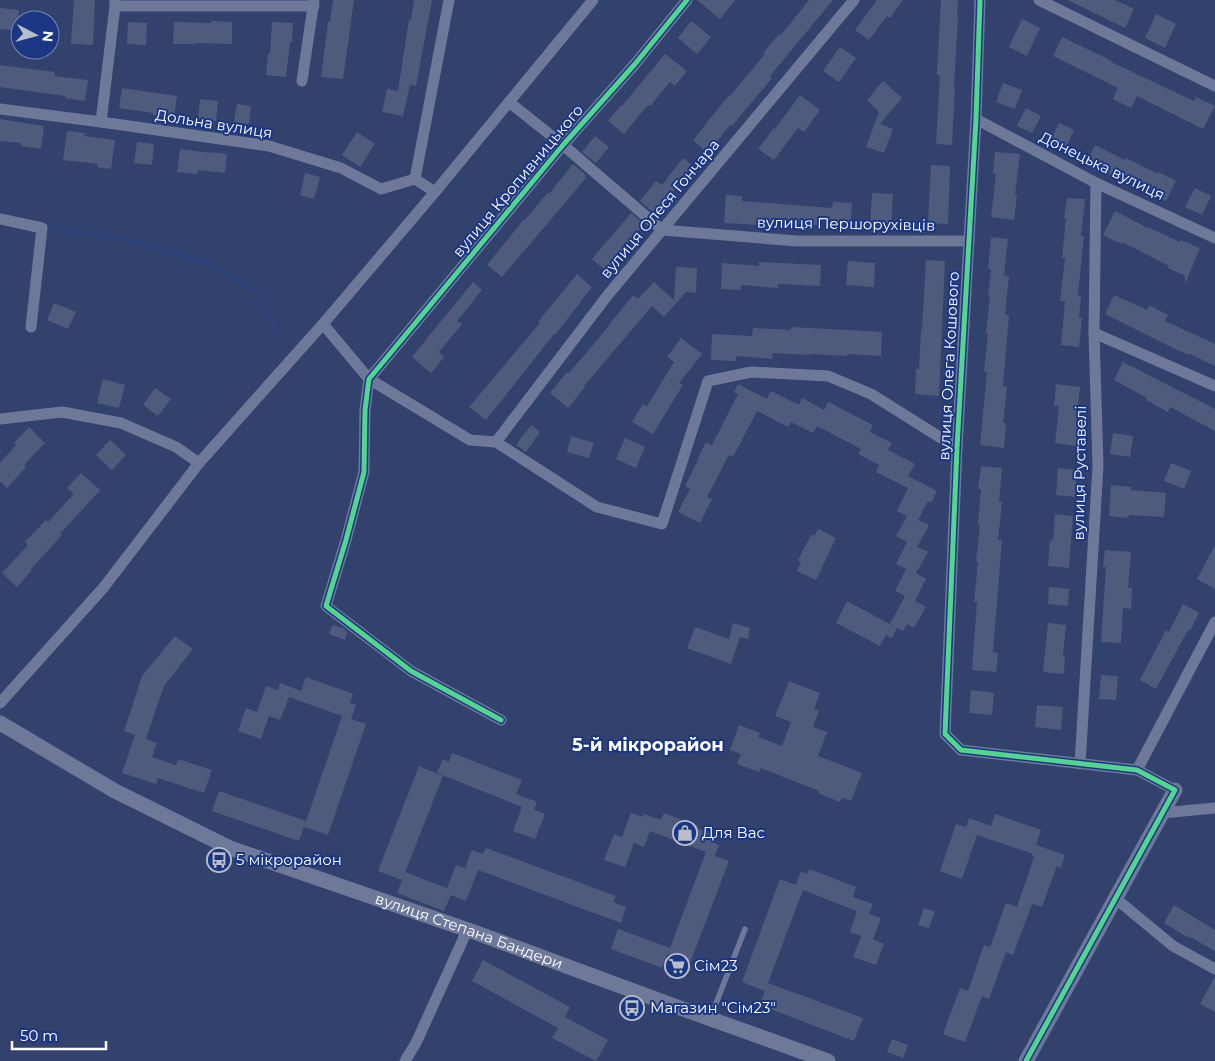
<svg xmlns="http://www.w3.org/2000/svg" width="1215" height="1061" font-family="Montserrat,sans-serif">
<style>
.lines{fill:none;stroke-linecap:round;stroke-linejoin:round}
.stream{stroke:#2e437b;stroke-width:4}
.building{fill:#4f5b7d}
.service{stroke:#6e799a;stroke-width:5.5}
.minor{stroke:#6e799a;stroke-width:11}
.tertiary{stroke:#6e799a;stroke-width:15}
.cycleway-casing{stroke:#1b3784;stroke-width:8}
.cycleway{stroke:#53d58f;stroke-width:5}
.labels{text-anchor:middle;stroke-width:4;stroke-linejoin:round;paint-order:stroke}
.street-label{font-size:15px;fill:#fff;stroke:#1b3784}
.poi-label{font-size:15px;fill:#fff;stroke:#1b3784;text-anchor:start}
.quarter-label{font-size:18px;font-weight:bold;fill:#fff;stroke:#1b3784}
</style>
<rect width="100%" height="100%" fill="#33426c"/>
<g class="lines">
<!-- stream -->
<path class="stream" d="M43 224 62 229 134 241 208 263 258 292 280 337"/>
</g>
<!-- building -->
<g class="building">
<path d="M74 0H95L93 45 71 44Z"/>
<path d="M333 0H354L343 79 321 77 328 22H330Z"/>
<path d="M414 0H432L416 86 410 85 403 116 382 112 387 89 398 91 409 19 411 20Z"/>
<path d="M697 0H735L720 19Z"/>
<path d="M809 0H833L770 76 772 78 732 126 730 125 708 153 693 140 729 95 730 96 765 54 763 53 779 34 781 35Z"/>
<path d="M877 0H903L890 18 887 16 869 40 855 30Z"/>
<path d="M941 0H958L957 15H958L954 86H955L952 145 936 144 940 75H937Z"/>
<path d="M1068 0H1115L1134 9 1125 28Z"/>
<path d="M0 8 19 10 17 31 0 29Z"/>
<path d="M1156 14 1176 24 1165 48 1145 38Z"/>
<path d="M1022 19 1040 28 1027 56 1009 47Z"/>
<path d="M211 21 232 22V44L195 43V44H173L174 22 211 23Z"/>
<path d="M691 21 711 37 697 54 678 38Z"/>
<path d="M128 22 147 23 146 45 127 44Z"/>
<path d="M272 22 293 23 292 42H290L286 77 266 75 268 54H270Z"/>
<path d="M1062 37 1112 61 1111 62 1194 101 1196 97 1215 106 1203 129 1137 96 1131 108 1113 99 1118 88 1053 56Z"/>
<path d="M840 47 856 58 839 82 823 71Z"/>
<path d="M665 54 687 71 675 86 670 82 650 106 648 105 624 134 608 121 621 105 622 106Z"/>
<path d="M0 65 55 72 54 76 88 80 85 101 65 98V96L0 87Z"/>
<path d="M883 81 902 98 880 124 893 129 884 153 866 147 879 112 867 100Z"/>
<path d="M1003 83 1022 90 1015 109 996 102Z"/>
<path d="M122 88 177 96 174 117 153 115V113L119 108Z"/>
<path d="M800 95 820 110 804 132 798 128 774 160 758 149 774 128 775 129Z"/>
<path d="M200 99 218 101 216 121 198 119Z"/>
<path d="M237 104 251 106 249 124 234 122Z"/>
<path d="M1026 108 1041 116 1032 133 1017 126Z"/>
<path d="M0 119 44 126 41 149 21 146V143L0 141Z"/>
<path d="M1059 123 1074 130 1064 151 1049 144Z"/>
<path d="M67 131 85 133 84 136 115 140 111 169 97 167 98 164 63 160Z"/>
<path d="M357 132 375 144 360 167 342 155Z"/>
<path d="M595 136 609 147 596 163 582 152Z"/>
<path d="M137 142 154 144 152 165 134 163Z"/>
<path d="M1095 145 1125 160 1126 158 1158 174 1159 172 1176 181 1166 201 1101 170 1099 172 1085 165Z"/>
<path d="M180 149 211 153V152L227 154 225 173 198 170 197 174 177 172Z"/>
<path d="M995 152 1020 154 1015 195H1017L1014 220 991 217 996 174H993Z"/>
<path d="M683 158 698 170 684 187 680 183 658 211 656 210 654 213 640 201 656 181 662 185Z"/>
<path d="M573 164 586 175 585 177 586 178 502 277 487 265 524 219 525 220 548 192 549 194Z"/>
<path d="M931 165 950 166 948 224 928 223Z"/>
<path d="M305 173 320 177 314 199 300 195Z"/>
<path d="M1195 188 1211 196 1202 215 1185 207Z"/>
<path d="M872 193 893 194 891 226 870 225Z"/>
<path d="M726 195 742 196V201L832 208 833 202 852 203 851 223 820 221 819 225 778 223 777 226 724 223Z"/>
<path d="M1067 198 1085 199 1081 236H1084L1078 295 1081 296 1079 317 1082 318 1079 347 1061 345 1065 301H1060L1065 258H1062L1066 219 1064 218Z"/>
<path d="M1115 211 1148 228V227L1180 242 1181 240 1200 248 1185 284V276L1168 268 1169 266 1122 242 1121 244 1103 235Z"/>
<path d="M631 213 644 224 606 271 592 259Z"/>
<path d="M991 237 1008 239 1004 275 1009 276 1005 315H1009L1003 386 1007 387 1003 423H1006L1004 448 980 445 987 372 984 371 988 334 986 333 990 297H988L991 269H988Z"/>
<path d="M926 260 945 261 939 396 915 394 916 369H919L921 330H922Z"/>
<path d="M848 261 875 263 874 287 846 285Z"/>
<path d="M759 262 821 265 820 286 778 284V288L741 285V290L721 289 722 263 759 266Z"/>
<path d="M676 267 697 268 696 293 686 292 664 317 652 306 584 386 585 387 568 408 550 393 567 372 569 373 593 345 633 295 638 299 654 282 674 300Z"/>
<path d="M577 274 592 287 555 335 554 334 486 420 469 407 540 323 538 322Z"/>
<path d="M473 282 482 290 457 321 462 324 439 352 444 357 431 373 412 357Z"/>
<path d="M1114 295 1147 310 1149 305 1168 315 1165 321 1215 344V366L1190 354 1189 355 1175 349 1105 314Z"/>
<path d="M54 303 76 312 68 329 47 320Z"/>
<path d="M791 327 882 332 881 356 847 354V356L810 354V355L773 353 772 359 736 356V361L711 360 712 334 752 336 753 328 791 330Z"/>
<path d="M681 338 702 354 679 383 683 385 653 434 632 422 643 404 647 406 674 362 667 357Z"/>
<path d="M1123 362 1215 409V431L1170 407 1168 412 1146 400 1147 398 1114 380Z"/>
<path d="M103 379 125 385 119 408 97 403Z"/>
<path d="M738 384 767 399 771 391 799 405 802 398 824 410 828 402 873 425 870 432 892 443 888 450 915 464 908 476 937 491 931 503 928 501 918 520 929 525 917 547 928 552 916 573 926 579 915 601 926 607 914 628 907 624 903 631 890 624 905 596 895 591 906 569 896 564 907 542 896 536 907 516 897 511 908 488 876 472 879 465 858 454 861 449 817 426 813 433 791 422 788 427 757 411 733 457 729 455 707 497 712 499 700 523 678 512 690 489 685 486 698 460H697L706 442 712 445 738 394 734 392Z"/>
<path d="M1056 384 1080 387 1076 425 1079 426 1077 446 1055 443 1059 406H1054Z"/>
<path d="M155 388 171 399 158 416 143 405Z"/>
<path d="M531 425 540 432 526 452 516 445Z"/>
<path d="M29 427 45 443 24 465 26 467 7 488 0 481V463L16 445 14 443Z"/>
<path d="M1113 433 1133 436 1130 457 1110 454Z"/>
<path d="M571 436 594 443 589 458 567 452Z"/>
<path d="M625 438 645 447 636 468 616 459Z"/>
<path d="M110 440 126 455 112 470 96 455Z"/>
<path d="M1171 463 1191 471 1184 489 1164 481Z"/>
<path d="M981 466 1002 468 999 501 1002 502 998 540H1002L993 652 998 653 996 672 972 670 977 602H974L978 562 976 561 980 525H978L981 489H978Z"/>
<path d="M1058 468 1077 470 1075 497 1056 495Z"/>
<path d="M81 473 100 490 60 534 62 535 31 569 32 570 17 587 2 573 28 545 25 542 46 520 48 522 74 494 67 488Z"/>
<path d="M1111 485 1131 487V490L1166 493 1164 517 1129 515 1128 518 1109 516Z"/>
<path d="M1055 514 1073 516 1069 568 1048 566 1050 540 1053 541Z"/>
<path d="M818 529 836 538 816 580 797 571 801 562 798 560 811 535 814 536Z"/>
<path d="M1215 545V589L1197 579Z"/>
<path d="M1105 550 1131 552 1128 588H1132L1131 609 1123 608 1121 643 1101 642 1106 567H1103Z"/>
<path d="M1049 587 1069 589 1068 606 1048 604Z"/>
<path d="M847 601 897 628 892 638 886 635 880 646 836 623Z"/>
<path d="M1183 604 1199 613 1190 631 1188 630 1156 689 1140 680 1166 630 1169 632Z"/>
<path d="M733 623 750 628 748 639 740 637 731 664 687 648 695 627 729 639Z"/>
<path d="M1048 623 1066 625 1063 656H1065L1064 674 1043 672Z"/>
<path d="M333 625 343 628 347 632 345 640 329 634Z"/>
<path d="M175 636 193 649 164 686 146 739 157 743 152 757 176 765 178 759 212 770 204 793 158 778 156 784 122 773 135 735 124 731 142 676Z"/>
<path d="M1101 675 1118 676 1116 700 1099 699Z"/>
<path d="M306 677 353 694 350 703 356 705 351 719 366 724 328 835 304 827 342 716 289 697 280 720 269 716 261 739 238 731 246 708 257 712 266 686 278 690 280 683 301 691Z"/>
<path d="M789 681 820 693 814 709 819 711 813 727 827 732 818 756 862 773 851 801 842 798 840 802 818 793 819 791 761 768 759 772 737 764 741 754 730 750 739 725 760 733 758 737 782 746 791 722 775 716Z"/>
<path d="M971 690 994 693 992 715 969 713Z"/>
<path d="M1037 705 1063 707 1061 730 1035 727Z"/>
<path d="M452 753 522 780 516 794 537 802 534 810 545 814 535 839 513 831 522 807 437 773 443 759 449 762Z"/>
<path d="M419 766 443 776 402 880 378 871Z"/>
<path d="M219 791 306 821 299 841 212 811Z"/>
<path d="M631 813 643 817 644 814 661 820 664 813 698 826 697 828 715 835 712 842 719 845 715 856 729 861 690 963 667 954 662 968 611 949 618 929 670 948 706 852 650 831 644 847 634 843 625 867 604 860 614 834 622 837Z"/>
<path d="M995 814 1041 830 1036 845 1065 855 1061 868 1057 866 1042 907 1032 904 1013 955 1006 952 989 999 982 996 965 1042 943 1034 960 988 968 991 984 945 990 947 1006 903 1017 907 1034 857 1032 856 1033 854 977 835 962 879 940 871 956 824 966 827 969 818 991 826Z"/>
<path d="M486 848 616 896 613 902 626 907 621 923 478 870 466 901 451 895 444 911 397 893 405 872 447 888 456 865 465 868 472 850 483 854Z"/>
<path d="M809 869 856 887 853 897 873 904 869 914 881 918 873 939 884 944 876 965 853 957 861 936 850 932 857 911 803 890 768 983 863 1018 854 1041 760 1005 765 991 742 982 780 879 796 885 801 871 807 874Z"/>
<path d="M1174 905 1215 930V951L1190 937 1189 938 1164 923Z"/>
<path d="M924 908 935 911 929 928 918 925Z"/>
<path d="M483 960 570 1007 565 1017 608 1040 596 1061 552 1038 558 1028 472 981Z"/>
<path d="M1215 976V1012L1200 1004Z"/>
<path d="M892 1039 908 1045 903 1058 887 1052Z"/>
</g>
<g class="lines">
<!-- service -->
<path class="service" d="M710 1019 745 929"/>
<!-- minor -->
<g class="minor">
<path d="M980 0 976 119 957 448 945 734 961 750 1137 770 1175 790"/>
<path d="M1039 0 1215 86"/>
<path d="M115 6H314"/>
<path d="M302 81 314 0"/>
<path d="M509 102 563 145 662 230 797 241H969"/>
<path d="M0 109 101 122 269 146 341 168 381 189 415 179"/>
<path d="M976 119 1096 183 1215 238"/>
<path d="M101 122 115 6V0"/>
<path d="M435 192 415 179 449 0"/>
<path d="M0 219 42 228 31 327"/>
<path d="M323 324 369 379 470 440 496 442 597 507 662 524 708 381 751 372 828 376 871 394 957 448"/>
<path d="M1094 333 1215 386"/>
<path d="M0 419 62 412 121 423 176 447 199 463"/>
<path d="M496 442 607 296 854 0"/>
<path d="M0 703 104 587 199 463 323 324 435 192 593 0"/>
<path d="M501 720 411 671 326 606 346 540 364 472 365 410 369 379 563 145 635 64 687 0"/>
<path d="M1080 764 1098 466 1094 333 1096 183"/>
<path d="M1137 770 1215 622"/>
<path d="M1162 813 1215 808"/>
<path d="M1115 898 1173 946 1215 969"/>
<path d="M405 1061 416 1043 461 944 467 930"/>
</g>
<!-- tertiary -->
<g class="tertiary">
<path id="s1" d="M0 723 115 791 230 848 474 932 669 1004 828 1061"/>
<path d="M1026 1061 1175 790"/>
</g>
<defs>
<g id="cycleway">
<path d="M980 0 976 119 957 448 945 734 961 750 1137 770 1175 790 1026 1061"/>
<path d="M501 720 411 671 326 606 346 540 364 472 365 410 369 379 563 145 635 64 687 0"/>
</g>
</defs>
<!-- cycleway casing -->
<use href="#cycleway" class="cycleway-casing"/>
<!-- cycleway -->
<use href="#cycleway" class="cycleway"/>
</g>
<!-- icons -->
<defs>
<symbol id="shop-ring" viewBox="-11 -11 22 22"><circle r="9.5" fill="#1b3784" stroke="#b8bdcc" stroke-width="1.5"/><path d="M-5-2.5h2.3a2.7 3.5 0 0 1 5.4 0H5L5.5 6h-11ZM-1.5-2.5h3a1.5 2.3 0 0 0-3 0Z" fill="#b8bdcc"/></symbol>
<symbol id="bus-ring" viewBox="-11 -11 22 22"><circle r="9.5" fill="#1b3784" stroke="#b8bdcc" stroke-width="1.5"/><path d="M-5-6H5V4H4V6H2V4H-2V6H-4V4H-5ZM-3.5-4V0h7V-4ZM-3.5 1.2v1.5H-2V1.2ZM2 1.2v1.5H3.5V1.2Z" fill="#b8bdcc"/></symbol>
<symbol id="supermarket-ring" viewBox="-11 -11 22 22"><circle r="9.5" fill="#1b3784" stroke="#b8bdcc" stroke-width="1.5"/><path d="M-6-5.5h2.5l.6 2H6L4.5 2H-2.5L-4.4-4H-6ZM-1.5 3.2a1.3 1.3 0 1 0 .1 0ZM3 3.2a1.3 1.3 0 1 0 .1 0Z" fill="#b8bdcc"/></symbol>
</defs>
<g fill-rule="evenodd">
<use href="#shop-ring" x="671" y="819" width="28" height="28"/>
<use href="#bus-ring" x="205" y="846" width="28" height="28"/>
<use href="#supermarket-ring" x="663" y="952" width="28" height="28"/>
<use href="#bus-ring" x="618" y="994" width="28" height="28"/>
</g>
<g class="labels">
<!-- street labels -->
<g class="street-label">
<text transform="translate(214 124) rotate(9)" y="5">Дольна вулиця</text>
<text transform="translate(1102 166) rotate(26)" y="5">Донецька вулиця</text>
<text transform="translate(518 181) rotate(-50)" y="5">вулиця Кропивницького</text>
<text transform="translate(660 209) rotate(-50)" y="5">вулиця Олеся Гончара</text>
<text transform="translate(846 224) rotate(1)" y="5">вулиця Першорухівців</text>
<text transform="translate(949 366) rotate(-87)" y="5">вулиця Олега Кошового</text>
<text transform="translate(1080 473) rotate(-89)" y="5">вулиця Руставелі</text>
<text dy="5" stroke="none"><textPath href="#s1" startOffset="515">вулиця Степана Бандери</textPath></text>
</g>
<!-- poi labels -->
<g class="poi-label">
<text x="702" y="838">Для Вас</text>
<text x="236" y="865">5 мікрорайон</text>
<text x="694" y="971">Сім23</text>
<text x="650" y="1013">Магазин "Сім23"</text>
</g>
<!-- quarter labels -->
<g class="quarter-label">
<text x="648" y="751">5-й мікрорайон</text>
</g>
</g>
<!-- north arrow -->
<g transform="translate(35 35) rotate(96)"><circle r="24" fill="#1b3784" stroke="#7687b5"/>
<path d="M0-4L9 19L0 12L-9 19Z" fill="#b8bdcc"/>
<text y="-8" font-size="14" font-weight="bold" text-anchor="middle" fill="#ffffff">N</text>
</g>
<!-- scale -->
<path d="M12 1041v8h94v-8" fill="none" stroke="#ffffff" stroke-width="2.5"/>
<text x="20" y="1041" font-size="15" fill="#ffffff" stroke="#1b3784" stroke-width="4" paint-order="stroke">50 m</text>
</svg>
